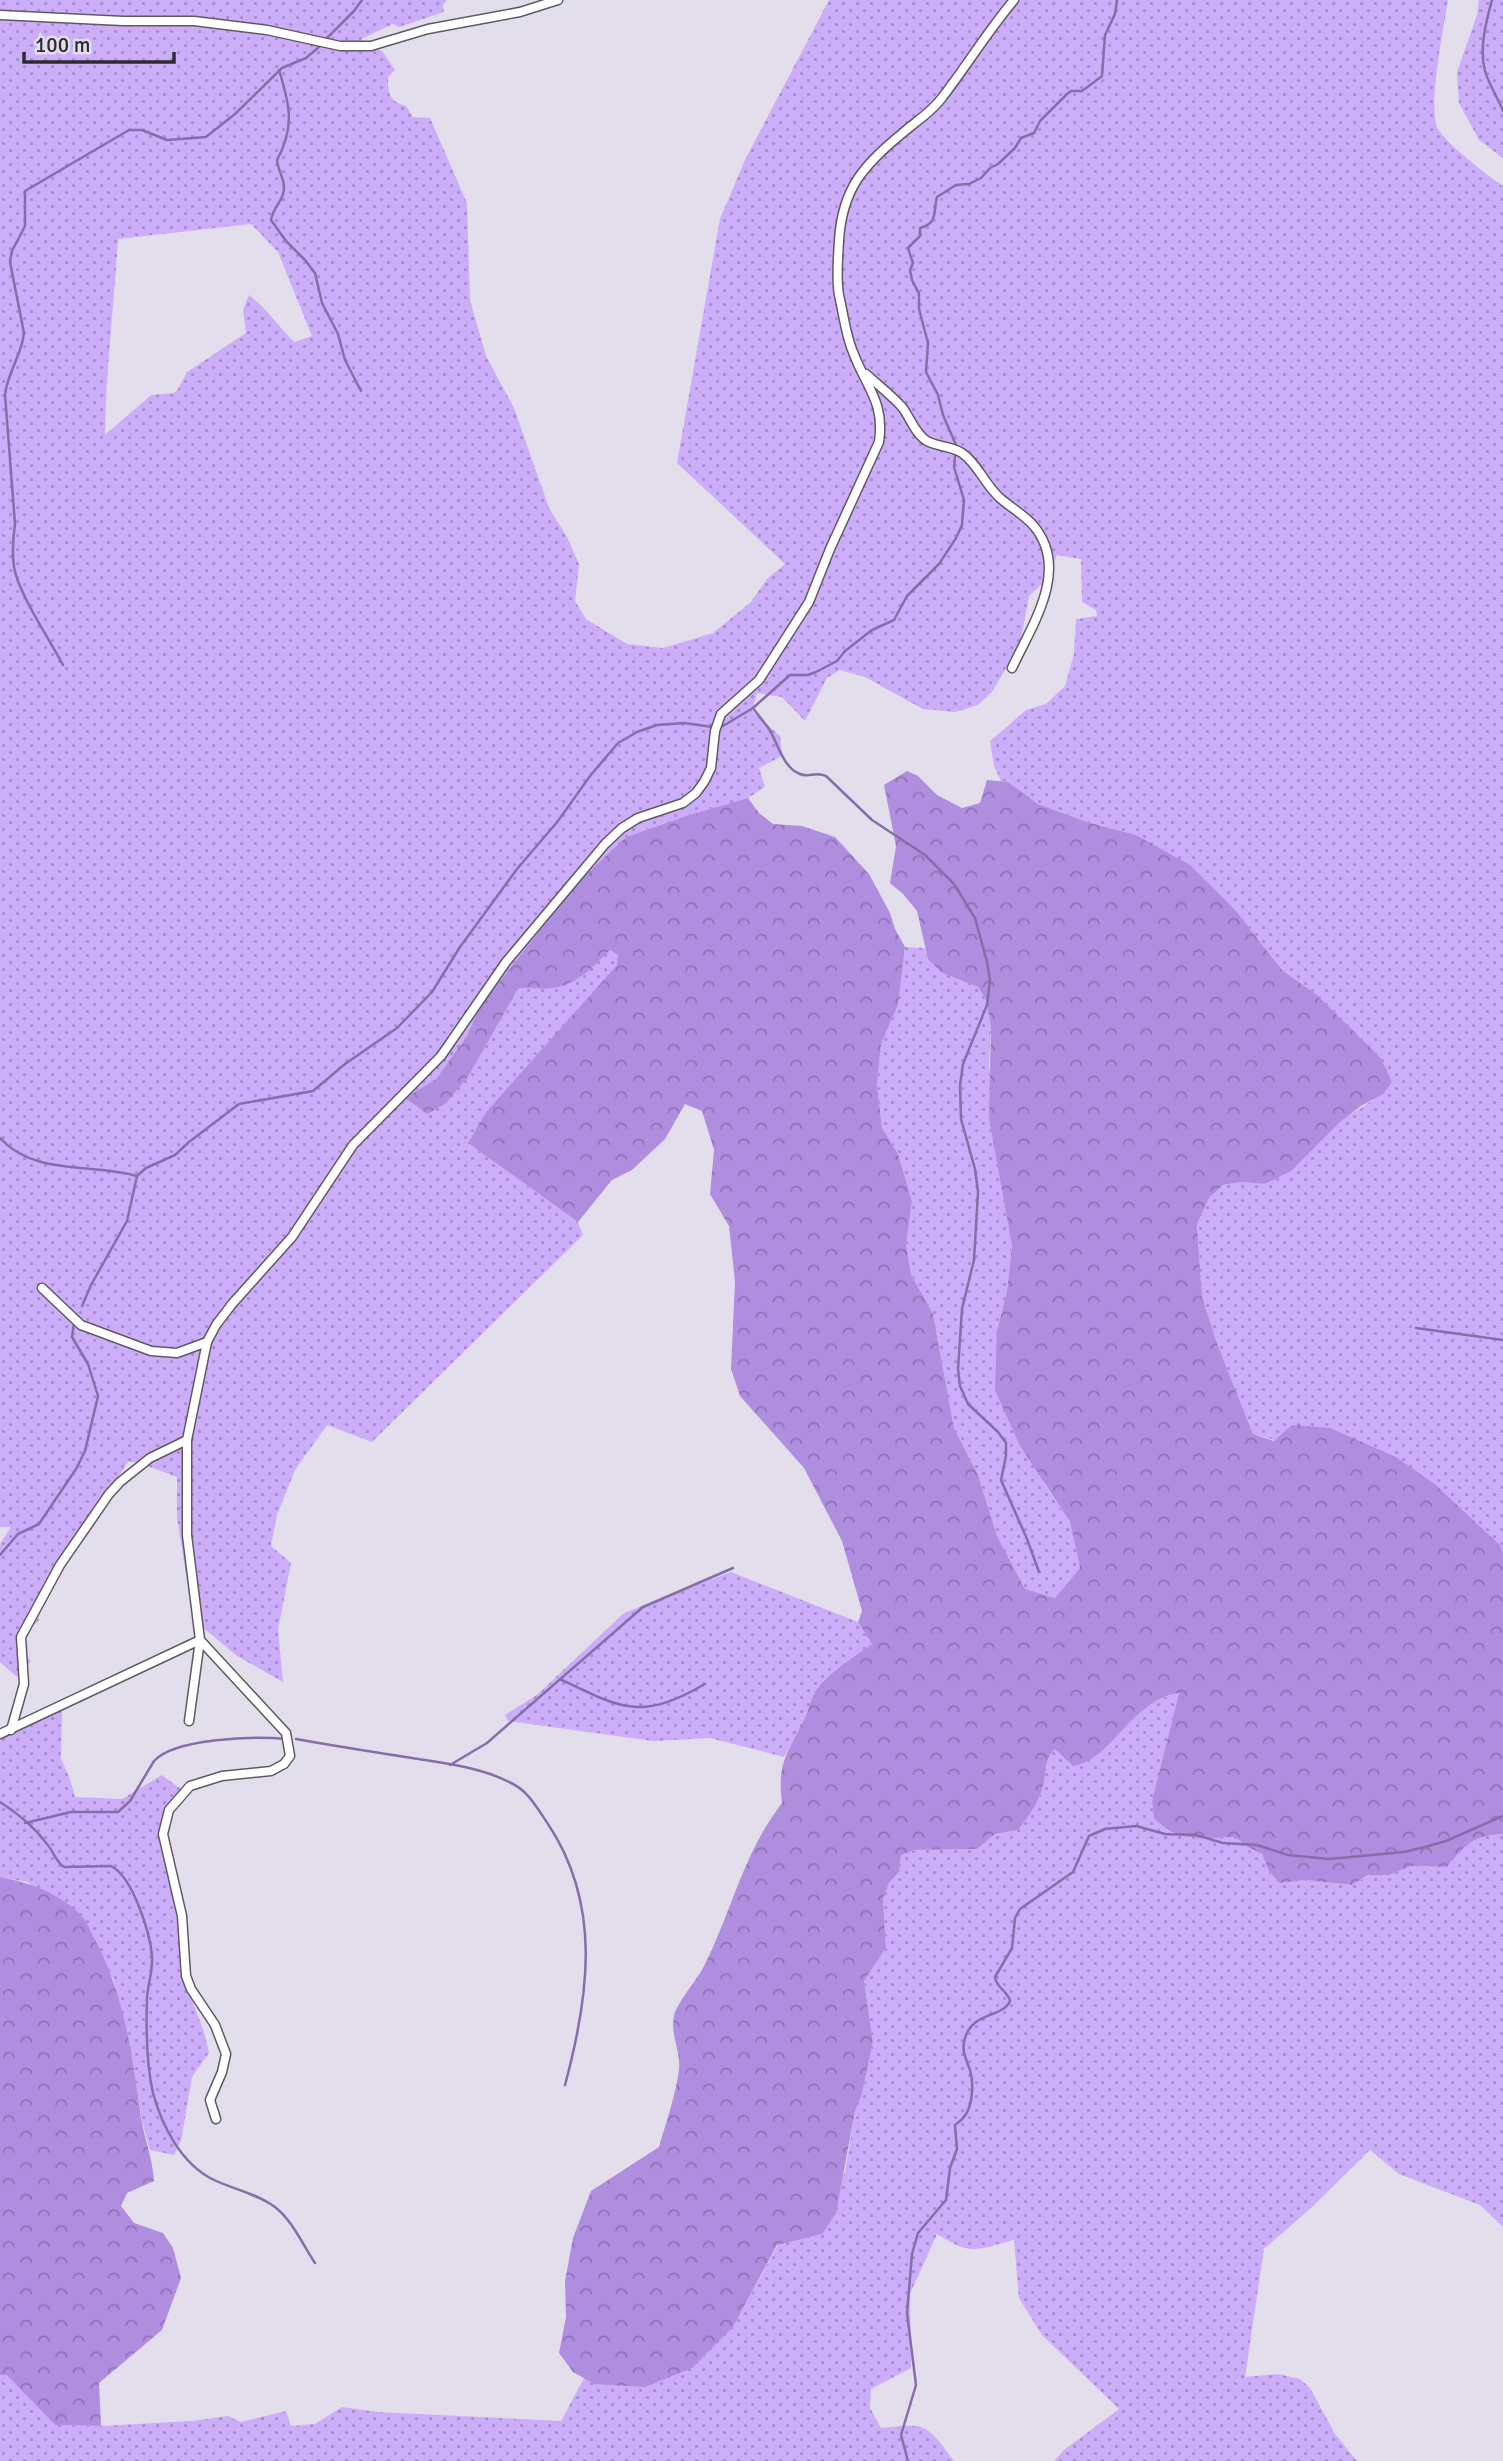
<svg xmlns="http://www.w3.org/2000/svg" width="1503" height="2461" font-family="Signika,sans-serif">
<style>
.grass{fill:url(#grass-dots);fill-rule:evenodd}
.forest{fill:url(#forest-crowns)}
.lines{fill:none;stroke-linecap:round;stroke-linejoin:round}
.stream{stroke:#866ea9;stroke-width:2.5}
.minor-casing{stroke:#5e5a65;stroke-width:11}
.minor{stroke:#fff;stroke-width:8}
</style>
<defs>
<pattern id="grass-dots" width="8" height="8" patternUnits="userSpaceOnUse" patternTransform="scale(1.75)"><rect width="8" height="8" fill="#ccadf9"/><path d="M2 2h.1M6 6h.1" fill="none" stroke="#a68dca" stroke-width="1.8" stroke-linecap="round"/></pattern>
<pattern id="forest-crowns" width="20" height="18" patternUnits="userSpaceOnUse" patternTransform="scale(1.75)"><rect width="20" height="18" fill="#af8ddf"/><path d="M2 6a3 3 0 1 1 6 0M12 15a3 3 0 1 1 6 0" fill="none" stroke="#8f73b5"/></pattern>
</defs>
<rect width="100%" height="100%" fill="#e3deeb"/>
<!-- grass -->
<g class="grass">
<path d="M0 0H447L443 5 444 12 399 27 393 24 361 39 365 44 382 51 395 70 388 77C388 94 389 101 406 106L413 117 430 118 467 203 470 300 486 356 514 408 549 508 567 537 579 564 575 601 586 619 627 644 663 648 713 633 751 602 767 579 785 564 677 463 720 219 745 160 829 0H1448C1444 27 1427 107 1438 129 1445 142 1489 177 1503 186V1552L1500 1545 1436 1485 1253 1434 1218 1346 1202 1297 1197 1224 1209 1198 1223 1185 1240 1182 1265 1184C1291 1163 1316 1142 1341 1121 1359 1108 1379 1099 1392 1082L1381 1058 1317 995 1282 970 1236 911 1136 835 1087 822 1038 804 1008 782 1001 781 994 766 990 741 1026 710 1046 704 1065 686 1074 654 1076 619 1097 616 1096 610 1082 602 1081 559 1057 555 1048 579 1029 596 1020 644 992 692 978 705 955 712 923 709 865 677 840 670 827 678 805 721 782 697 757 693 752 711 780 736 782 756 759 768 765 787 748 798 686 816 626 837 577 883 492 991 478 1010 467 1036 436 1079 405 1098 427 1114 468 1077 518 989 529 986 539 989 610 950 618 955V965L486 1112 468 1143 578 1222 583 1235 372 1442 327 1425 295 1470 277 1515 271 1546 291 1563 278 1630 283 1682 237 1656 200 1625 189 1594 177 1517V1477L137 1462H128L58 1567 35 1607 39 1620 32 1627 23 1631 20 1648 31 1661 17 1677 0 1662V1544L11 1527H0ZM251 224 278 252 312 336 294 342C278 326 267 309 249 295L243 310 246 333 187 372 178 389 174 393 151 395 105 435C106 369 114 304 118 239Z"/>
<path d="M1479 0H1503V158L1479 140 1459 103 1457 72 1477 15Z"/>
<path d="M905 947 925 948 928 959 941 971 978 987 986 1000 991 1027 989 1065 1012 1245 1007 1291 997 1331 1045 1485 1070 1522 1080 1568 1055 1598 1025 1589 997 1536 978 1475 954 1428 933 1314 911 1274 906 1245 912 1201 898 1154 882 1129 877 1085 881 1044 898 1005Z"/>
<path d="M731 1572 858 1622 872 1644 835 1670 817 1688 805 1719 784 1757 710 1738 653 1741 508 1721 505 1715 538 1694 624 1613Z"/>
<path d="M1179 1693 1152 1801 1154 1818 1190 1838 1235 1837 1248 1847 1262 1854 1269 1871 1279 1883 1306 1880 1352 1885 1369 1875H1389L1411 1866 1447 1867C1466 1844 1472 1836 1503 1834V2227L1480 2205 1399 2174 1370 2150 1311 2208 1264 2249 1245 2377 1278 2374 1300 2379 1310 2388 1335 2434 1357 2461H1054L1064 2450 1119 2409 1042 2335 1019 2298 1014 2240C976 2250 971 2256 937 2234L910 2294 911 2368 871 2389 870 2408 881 2428C927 2423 926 2423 954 2461H0V2375L7 2374 55 2425 101 2426 192 2421 228 2416 241 2422 286 2411 291 2426 315 2424 342 2407 378 2412 561 2421 584 2378 594 2384 733 2327 778 2245 845 2173 855 2111 862 2094 873 2042 864 1981 886 1948 883 1899 889 1883 899 1872 901 1855 915 1850 977 1849 995 1834 1018 1830C1029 1817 1038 1802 1043 1786 1047 1772 1045 1760 1055 1749L1104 1747C1125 1725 1147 1699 1179 1693Z"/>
<path d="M62 1704 61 1759 70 1779 75 1797 122 1799 162 1775 182 1790 168 1807 159 1832 174 1894 183 1976 204 2032 209 2053 192 2077 181 2141 174 2155 150 2150 142 2121 133 2061 113 1978 28 1882 0 1877V1731Z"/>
</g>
<!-- forest -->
<g class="forest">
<path d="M907 771 918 776 937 795 962 808 980 803 987 780 1008 782 1038 804 1087 822 1136 835 1190 865 1236 911 1282 970 1317 995 1381 1058 1392 1082 1383 1094 1361 1106 1340 1122 1291 1171 1265 1184 1240 1182 1223 1185 1209 1198 1197 1224 1202 1297 1218 1346 1253 1434 1274 1441 1292 1425 1330 1428 1396 1457 1436 1485 1500 1545 1503 1552V1834C1472 1836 1466 1844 1447 1867L1411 1866 1389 1875H1368L1352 1885 1306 1880 1279 1883 1269 1871 1262 1854 1248 1847 1235 1837C1201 1838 1180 1844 1154 1818L1152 1801 1179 1693C1130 1701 1112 1760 1073 1766L1055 1749C1044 1760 1047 1772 1043 1786 1038 1803 1029 1817 1018 1830L995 1834 977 1849 915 1850 901 1855 899 1872 889 1883 883 1899 886 1948 864 1981 873 2042 862 2094 855 2111 836 2213 822 2234 777 2245 733 2327 692 2368 645 2387 594 2384 573 2372 559 2353 566 2317 565 2281 573 2238 591 2191 659 2147C666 2122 676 2095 679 2069 681 2052 670 2034 674 2016 676 2004 697 1980 704 1966 732 1911 743 1853 782 1803 777 1763 787 1754 804 1720 810 1709 811 1694 820 1685 835 1668 854 1657 872 1644L858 1622 862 1611 842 1541 804 1468 740 1396 731 1369 735 1282 729 1226 710 1194 714 1150 702 1111 685 1104 665 1139 632 1170 612 1180 578 1222 468 1143 486 1112 617 965 618 955 610 950C592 967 577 986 551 988 539 990 530 986 518 989L468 1077 445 1104 427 1114 405 1098 436 1079 467 1036 478 1010 492 991 577 883 626 837 686 816 748 798 759 813 773 824 802 826 835 837 869 874 890 913 895 929 905 947 898 1005 881 1044 877 1085 882 1128 898 1154 912 1201 906 1245 911 1274 933 1314 954 1428 978 1475 997 1536 1025 1589 1055 1598 1080 1568 1070 1522 1019 1444 995 1390 997 1331 1007 1291 1012 1245 989 1118 991 1027 986 1000 978 987 941 972 928 959 917 911 903 894 890 883 896 846 884 785Z"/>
<path d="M0 1877C31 1883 58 1893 81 1915 87 1921 90 1931 94 1938 124 1993 133 2057 141 2118 145 2141 152 2156 154 2181L127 2193 121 2206 134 2223 163 2233 173 2248 181 2278 162 2330 99 2383 101 2426 55 2425 7 2375H0Z"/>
</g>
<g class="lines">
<!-- stream -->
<g class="stream">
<path d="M1492 0C1486 22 1479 48 1485 71 1489 85 1498 98 1503 111"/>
<path d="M326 39 354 11 362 0"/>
<path d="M279 70C290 105 295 127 277 160 278 172 287 182 283 194 280 204 273 208 271 220L286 241 305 260 315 273 322 303 338 334 345 360 361 391"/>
<path d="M63 665C50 640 18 593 14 567 12 553 13 538 15 524L5 395C7 373 22 355 24 333L10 262 12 251 25 226V191L129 130H142L167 140 206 137 235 114 282 68 306 58 319 47"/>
<path d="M753 708C758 715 764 722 769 729 778 743 783 768 800 774 809 778 816 771 826 776L872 820 925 855 954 884 975 918 987 962 990 980 987 1005 963 1064 960 1085 961 1119 975 1169 978 1192 974 1260 962 1309 958 1369 960 1386 968 1404 998 1432 1006 1443V1456L1001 1480 1027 1539 1039 1572"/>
<path d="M723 726 753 708 790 675H808L816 672 837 661 845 651 872 630 894 620 907 596 939 564 956 538 962 525 964 500 954 467 956 445 943 415 938 395 926 372 928 343 919 309V294L912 280 910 270 913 263 908 248 920 236V228C939 223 933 210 937 197L956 185 969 184 981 178 990 168 998 164 1015 148 1021 138 1034 133 1040 121 1067 94 1071 91H1082L1102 76 1105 35 1115 14 1117 0"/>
<path d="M0 1138C34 1176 92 1163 137 1176"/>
<path d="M82 1306 91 1285 127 1221 137 1176 146 1168 175 1155 189 1142 239 1104 313 1091 345 1064 397 1028 432 992 460 947 517 869 558 821 590 776 618 743 637 732 657 725 684 723 713 727"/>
<path d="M1416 1328 1503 1340"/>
<path d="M0 1555 18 1534 39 1524 76 1469 85 1451 98 1396 88 1364 72 1337 74 1323"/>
<path d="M560 1679C622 1709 641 1721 705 1684"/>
<path d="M296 1739C335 1746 373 1752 412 1758 443 1763 480 1767 509 1782 528 1790 537 1808 548 1824 602 1905 589 1996 565 2085"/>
<path d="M450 1765 487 1743 643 1607 733 1568"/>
<path d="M0 1802C16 1812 35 1828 47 1844 54 1852 55 1861 64 1867L111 1866C133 1877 150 1933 152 1956 153 1970 148 1984 147 1998 146 2029 146 2063 153 2093 162 2126 181 2163 212 2179 232 2189 256 2193 275 2207 292 2220 303 2245 315 2263"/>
<path d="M25 1823 71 1812H118L130 1801 154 1761C175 1738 255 1736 286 1739"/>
<path d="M908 2461 901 2435 916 2385 907 2313 912 2254 918 2233 946 2200 950 2168 957 2149 955 2125C957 2123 961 2121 963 2118 973 2108 974 2083 970 2070 966 2059 961 2050 965 2038 973 2011 1003 2018 1010 2001 1008 1991 996 1988 995 1977L1012 1948 1015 1918 1020 1909 1073 1872 1089 1836 1105 1829 1136 1826 1165 1834 1196 1835 1223 1843 1257 1845 1288 1855 1329 1859 1404 1852 1425 1847 1446 1841 1503 1816"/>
</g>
<defs>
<g id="minor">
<path d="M0 15 123 21H194L267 30 340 46H371L428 29 520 12 558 0"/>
<path d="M866 374C878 385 891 395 902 407 910 417 915 434 927 441 938 447 952 446 962 453 978 464 985 485 1000 498 1010 507 1023 514 1033 525 1071 569 1032 625 1012 668"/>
<path d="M42 1288 81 1325 151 1351 177 1353 207 1342"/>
<path d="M189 1721 200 1640 187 1535V1440L207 1342 216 1325 232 1304 292 1237 353 1145 441 1056 506 962 605 844 622 828 638 818 683 803 696 793 704 782 711 768 715 731 721 714 759 680 809 602 830 549 879 442C885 402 866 387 853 352 846 336 843 312 839 295 836 278 838 258 839 241 842 187 865 164 905 131 917 121 931 112 941 99 966 67 987 32 1014 0"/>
<path d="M11 1730 24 1684 21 1637 60 1565 109 1494 120 1482 150 1458 187 1440"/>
<path d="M0 1734 200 1640 286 1733 290 1756 284 1764 271 1771 222 1776 190 1786 169 1810 163 1834 182 1916 186 1976 191 1989 215 2025 226 2054 222 2072 210 2100 216 2119"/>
</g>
</defs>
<!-- minor casing -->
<use href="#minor" class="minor-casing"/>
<!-- minor -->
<use href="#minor" class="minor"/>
</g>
<!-- scale -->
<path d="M24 52v10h150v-10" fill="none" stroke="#2e2c31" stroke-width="3.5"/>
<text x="35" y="52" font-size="21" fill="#2e2c31" stroke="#e3deeb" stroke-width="5" paint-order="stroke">100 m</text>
</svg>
